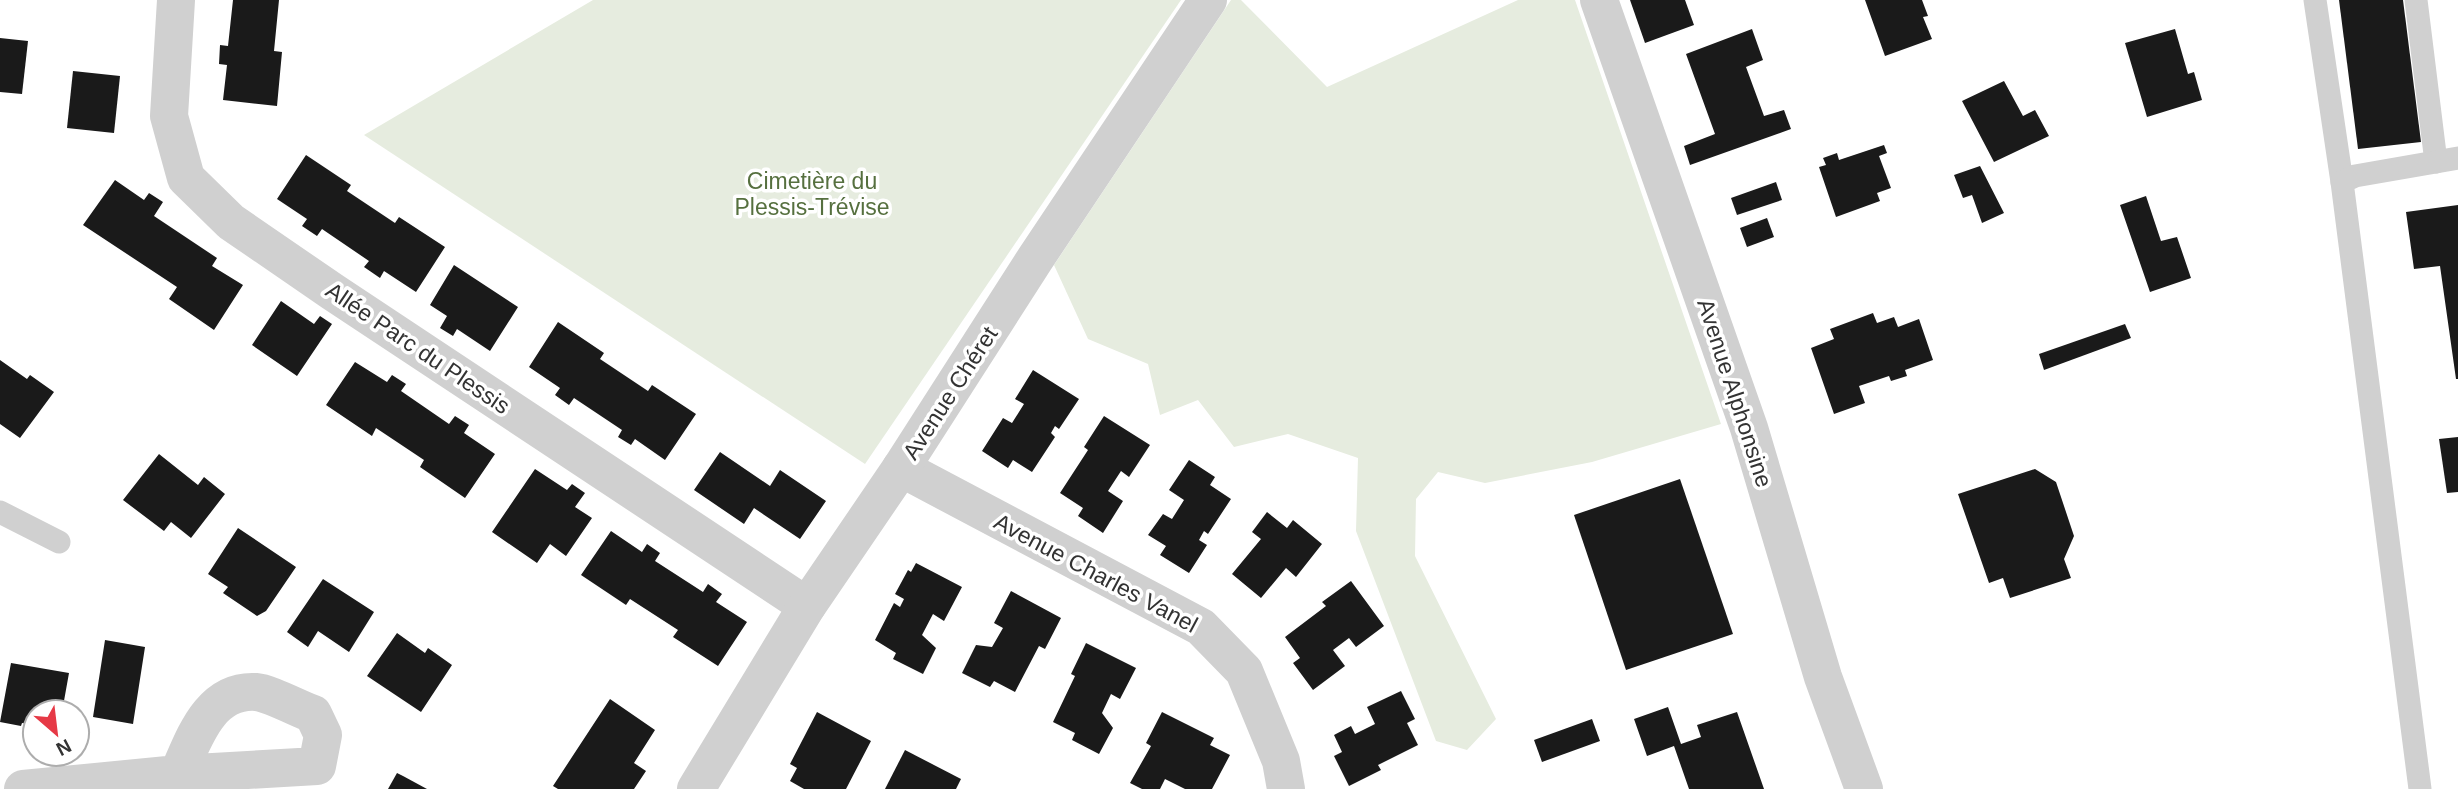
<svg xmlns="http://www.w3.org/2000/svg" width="2458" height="789" font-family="Arial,sans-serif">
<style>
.green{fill:#e6ecdf}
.building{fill:#1a1a1a}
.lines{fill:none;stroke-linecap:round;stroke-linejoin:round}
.lane{stroke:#d0d0d0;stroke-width:23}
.street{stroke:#d0d0d0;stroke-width:38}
.labels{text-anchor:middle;stroke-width:7;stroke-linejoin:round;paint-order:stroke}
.park-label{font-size:23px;fill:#56703f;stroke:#fff}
.street-label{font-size:23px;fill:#333;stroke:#fff}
</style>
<rect width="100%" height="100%" fill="#fff"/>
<!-- green -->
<g class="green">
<path d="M593 0H1181L865 464 364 135Z"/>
<path d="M1231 0H1241L1327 87 1518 0H1575L1721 424 1592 462 1485 483 1438 472 1416 499 1415 556 1496 719 1467 750 1436 741 1356 531 1358 458 1288 434 1234 447 1198 400 1160 415 1148 364 1088 339 1054 265Z"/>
</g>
<!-- building -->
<g class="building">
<path d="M233 0H279L274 51 282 52 277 106 223 100 227 65 219 64 220 45 228 46Z"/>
<path d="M1630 0H1685L1694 25 1645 43Z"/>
<path d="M1865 0H1922L1928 16 1923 17 1932 39 1885 56Z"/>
<path d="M2339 0H2403L2421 142 2358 149Z"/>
<path d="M1752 29 1763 60 1746 67 1764 116 1784 110 1791 129 1690 165 1684 146 1715 134 1686 54Z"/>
<path d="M2175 29 2188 74 2194 72 2202 100 2147 117 2125 43Z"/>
<path d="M0 38 28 41 22 94 0 92Z"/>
<path d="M73 71 120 76 114 133 67 128Z"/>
<path d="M2004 81 2023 116 2035 110 2049 136 1994 162 1962 101Z"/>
<path d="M1884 145 1887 153 1879 156 1891 188 1877 193 1880 201 1836 217 1819 167 1826 165 1823 158 1837 153 1839 160Z"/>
<path d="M306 155 351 185 347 191 395 223 399 217 445 247 416 292 384 271 380 278 364 267 369 261 322 229 317 236 302 226 307 219 277 199Z"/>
<path d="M1980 166 2004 213 1982 223 1972 195 1963 198 1954 175Z"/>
<path d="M115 180 144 200 149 193 163 202 154 216 217 258 212 266 243 285 214 330 169 299 177 287 83 225Z"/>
<path d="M1776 182 1782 200 1737 215 1731 198Z"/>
<path d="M2146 196 2161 241 2177 237 2191 278 2150 292 2120 205Z"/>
<path d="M2458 205V379H2456L2440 266 2414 269 2406 212Z"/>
<path d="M1767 218 1774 237 1747 247 1740 228Z"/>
<path d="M454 265 518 307 490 351 457 329 453 336 440 328 447 316 430 305Z"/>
<path d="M281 301 314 324 320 316 332 324 297 376 252 345Z"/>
<path d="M1873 313 1877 323 1894 317 1898 327 1919 319 1933 360 1905 370 1907 376 1891 381 1889 376 1859 386 1865 403 1834 414 1811 348 1834 339 1830 329Z"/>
<path d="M558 322 604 353 600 359 648 391 652 385 696 414 665 460 635 439 631 445 618 437 622 430 574 398 569 405 555 395 560 388 529 367Z"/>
<path d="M2125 324 2131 338 2044 370 2039 354Z"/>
<path d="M0 360 27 379 30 375 54 392 20 438 0 424Z"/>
<path d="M355 362 387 382 392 375 406 384 401 391 449 424 455 416 469 425 464 433 495 454 465 498 420 467 424 460 376 428 372 436 326 405Z"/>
<path d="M1033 370 1079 399 1059 429 1055 426 1051 433 1055 437 1032 472 1013 460 1008 468 982 451 1003 418 1012 423 1024 404 1015 399Z"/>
<path d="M1104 416 1150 445 1129 477 1121 471 1108 491 1123 501 1103 533 1078 516 1083 508 1060 493 1088 450 1084 447Z"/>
<path d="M2458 437V492L2447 493 2439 439Z"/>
<path d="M720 452 770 486 780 470 826 501 800 539 754 508 744 524 694 490Z"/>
<path d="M159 454 198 485 204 477 225 494 191 538 171 522 164 531 123 500Z"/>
<path d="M1189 460 1215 477 1210 485 1231 499 1208 534 1204 531 1199 540 1207 545 1189 573 1160 555 1166 546 1148 535 1163 514 1172 519 1184 500 1169 490Z"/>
<path d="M535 469 567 490 572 484 585 493 575 507 592 518 566 556 550 544 537 563 492 532Z"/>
<path d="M2035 469 2056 482 2074 536 2064 559 2071 578 2010 598 2003 578 1989 583 1958 494Z"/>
<path d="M1680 479 1733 634 1626 670 1574 515Z"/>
<path d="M1267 512 1287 528 1293 520 1322 544 1296 577 1286 568 1261 598 1232 574 1261 539 1252 532Z"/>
<path d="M238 528 296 567 266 611 257 616 223 593 228 587 208 574Z"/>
<path d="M611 531 642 552 647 544 660 553 655 561 703 592 708 584 722 594 716 602 747 622 718 666 673 637 678 630 630 599 626 605 581 575Z"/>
<path d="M916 563 962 587 944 621 933 614 922 635 936 648 923 674 893 659 896 653 875 640 894 603 900 607 904 599 895 594 908 570 911 572Z"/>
<path d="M323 579 374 612 349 652 318 631 308 647 287 632Z"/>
<path d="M1351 581 1384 626 1356 647 1349 638 1333 650 1345 666 1313 690 1293 663 1300 658 1285 637 1326 606 1322 602Z"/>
<path d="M1011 591 1061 618 1045 649 1039 646 1015 692 994 681 990 687 962 673 976 645 992 647 1003 628 994 623Z"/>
<path d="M397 633 425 653 428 648 452 665 421 712 367 676Z"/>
<path d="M105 640 145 647 133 724 93 717Z"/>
<path d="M1086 643 1136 668 1120 699 1111 694 1102 713 1113 728 1099 754 1072 740 1075 733 1053 722 1075 676 1071 674Z"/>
<path d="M11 663 69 673 62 712H35V725L22 723 21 726 0 722Z"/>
<path d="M1401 691 1415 719 1407 723 1418 745 1378 765 1381 770 1349 786 1334 756 1342 752 1334 735 1351 726 1355 734 1375 724 1367 707Z"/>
<path d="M610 699 655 730 634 763 646 771 634 789H558L553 786Z"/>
<path d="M1668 707 1681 744 1701 737 1697 725 1737 712 1764 789H1689L1674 746 1647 756 1634 719Z"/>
<path d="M817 712 871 741 846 789H804L790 781 797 768 790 764Z"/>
<path d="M1162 712 1214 738 1210 745 1230 755 1212 789H1185L1165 779 1160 789H1142L1130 783 1151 746 1146 743Z"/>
<path d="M1592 719 1600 741 1542 762 1534 740Z"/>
<path d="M905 750 961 779 956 789H885Z"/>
<path d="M397 773 403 776 427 789H388Z"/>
</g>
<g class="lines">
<!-- lane -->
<g class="lane">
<path d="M2315 0 2342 182"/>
<path d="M2416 0 2436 162"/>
<path d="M0 512 59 542"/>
<path d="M2420 789 2342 182 2355 176 2458 158"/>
</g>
<!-- street -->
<g class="street">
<path d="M176 0 169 116 186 178 231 222 333 292 807 606"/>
<path d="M1599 0 1749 428 1823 677 1864 789"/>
<path d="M901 468 1201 627 1244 671 1281 761 1286 789"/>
<path d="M23 789 178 774 317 766 323 735 313 714C299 709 269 693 256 692 209 689 194 739 178 774"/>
<path d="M696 789 807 606 901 468 1035 259 1208 0"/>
</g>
</g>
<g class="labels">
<!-- park labels -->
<g class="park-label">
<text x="812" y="189">Cimetière du<tspan x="812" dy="26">Plessis-Trévise</tspan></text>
</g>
<!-- street labels -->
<g class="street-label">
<text transform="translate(418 348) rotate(34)" y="8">Allée Parc du Plessis</text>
<text transform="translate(950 393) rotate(-57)" y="8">Avenue Chéret</text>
<text transform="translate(1735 393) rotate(72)" y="8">Avenue Alphonsine</text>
<text transform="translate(1096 573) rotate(28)" y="8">Avenue Charles Vanel</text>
</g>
</g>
<!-- north arrow -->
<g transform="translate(56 733) rotate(152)"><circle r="33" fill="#ffffff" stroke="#adadad" stroke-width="2"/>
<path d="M0-5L12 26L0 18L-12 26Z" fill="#e63946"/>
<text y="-10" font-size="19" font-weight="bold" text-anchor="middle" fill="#333333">N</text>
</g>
</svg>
